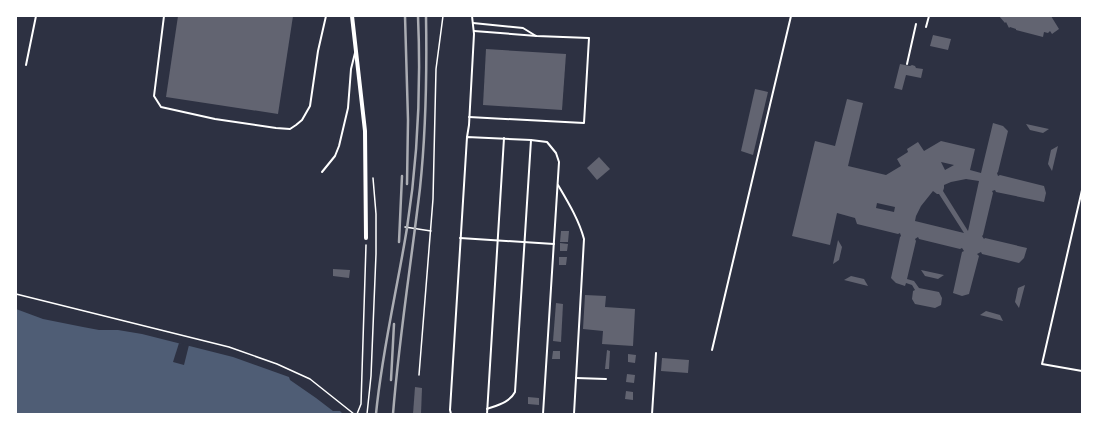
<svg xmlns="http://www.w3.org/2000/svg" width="1098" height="430" font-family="Roboto,sans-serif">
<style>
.water{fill:#4f5d75}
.pier{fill:#2d3142}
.building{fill:#626471;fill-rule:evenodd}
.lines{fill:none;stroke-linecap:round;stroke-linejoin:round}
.path{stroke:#fff;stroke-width:1.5}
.service{stroke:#fff;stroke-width:2}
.minor{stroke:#fff;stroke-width:4}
.rail{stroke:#abadb3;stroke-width:2.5}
</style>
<rect width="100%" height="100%" fill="#2d3142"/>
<!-- water -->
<path class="water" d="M16 309 43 319 83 327 99 330H118L142 334 233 357 289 377 290 380 316 398 333 411H340L343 414H16Z"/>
<!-- pier -->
<path class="pier" d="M179 343 189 345 184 365 173 362Z"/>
<!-- building -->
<g class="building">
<path d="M178 16H293L278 114 166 97Z"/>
<path d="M999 16H1037L1044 17 1046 16H1051L1059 29 1052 34 1050 31 1048 33 1044 32 1043 37 1016 30V29L1010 27 1009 28 1006 22 1005 23Z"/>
<path d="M933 35 951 39 948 50 930 46Z"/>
<path d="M486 49 566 54 562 110 483 105Z"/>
<path d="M900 64 910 66 912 65 915 66 916 68 923 69 921 78 906 75 902 90 894 88Z"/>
<path d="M755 89 768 92 753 155 741 151Z"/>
<path d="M847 99 863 103 848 166 886 175 901 166 897 159 908 152 907 149 918 142 924 151 941 141 975 149 970 170 981 173 993 123 1003 126 1008 131 998 172 997 173 998 176 1000 175 1044 186 1046 193 1044 202 996 192 995 190 992 191 993 193 983 235 982 236 984 239 985 238 1027 248 1024 258 1019 263 982 254 981 252 977 254 979 256 969 294 962 296 953 293 962 252 964 251 962 248 960 249 919 239 918 237 915 239 916 241 907 279 914 281 919 288 939 292 942 298 941 305 935 308 915 304 912 299 913 291 915 290 912 285 906 283 905 286 896 283 891 278 900 237 901 236 900 233 898 234 857 224 855 218 837 213 830 245 792 236 815 141 835 146ZM941 162 954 165 945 170ZM966 179 979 181 968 231 943 191 944 188V185L951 182ZM933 191 937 194H939L964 233 915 221 916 216 921 206ZM877 203 895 207 894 212 876 208Z"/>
<path d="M1026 124 1049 129 1043 133 1030 130Z"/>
<path d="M1058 146 1052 171 1048 164 1051 150Z"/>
<path d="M599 157 610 169 597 180 587 168Z"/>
<path d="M561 231H569L568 242H560Z"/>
<path d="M838 240 842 247 839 260 833 264Z"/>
<path d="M560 243 568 244 567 251H560Z"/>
<path d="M559 257H567L566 265H559Z"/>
<path d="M333 269 350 270 349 278 333 276Z"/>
<path d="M921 270 944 275 938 279 925 276Z"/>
<path d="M851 276 864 279 868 286 844 280Z"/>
<path d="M1025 285 1019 308 1015 302 1018 288Z"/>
<path d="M585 295 606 296 605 307 635 309 633 346 602 344 603 331 583 329Z"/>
<path d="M556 303 563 304 561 342 553 341Z"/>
<path d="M986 311 1000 315 1003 321 980 315Z"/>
<path d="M607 350 610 351 609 369H605Z"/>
<path d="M553 351H560V359H552Z"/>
<path d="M628 354 636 355 635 363 628 362Z"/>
<path d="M662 358 689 360 688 373 661 371Z"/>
<path d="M627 374 635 375 634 383 626 382Z"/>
<path d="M415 387 422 388 421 414H413Z"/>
<path d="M626 391 633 392V400L625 399Z"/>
<path d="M528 397 539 398V405L528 404Z"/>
</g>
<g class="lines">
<!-- path -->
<g class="path">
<path d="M405 227 431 231"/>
<path d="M16 294 229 347 277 364 310 379 354 414"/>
<path d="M419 375 433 199 436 69 443 16"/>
<path d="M357 414 361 404 366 245"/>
<path d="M367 414 371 376 376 254V214L373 178"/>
</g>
<!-- service -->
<g class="service">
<path d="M164 16 154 96 161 107 215 119 276 128 290 129 296 125 302 120 310 106 318 51 326 16"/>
<path d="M473 23 523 28 536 36"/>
<path d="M926 27 929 16"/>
<path d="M907 64 916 24"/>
<path d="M26 65 36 16"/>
<path d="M469 117 584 123 589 38 537 36 474 31"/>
<path d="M467 137 469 125 474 34 472 16"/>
<path d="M322 172 335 156 339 146 348 108 351 69 355 53"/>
<path d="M558 185C568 202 579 220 584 239L574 414"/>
<path d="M1082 190 1042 364 1082 371"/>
<path d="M460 238 554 244"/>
<path d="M712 350 791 16"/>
<path d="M576 378 606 379"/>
<path d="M487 409C498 405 510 402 515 392L531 140"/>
<path d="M451 414 450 410 467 137 531 140 547 142 556 153 559 162 543 414"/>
<path d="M487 414 504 138"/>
<path d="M652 414 656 353"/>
</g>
<!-- minor -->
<path class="minor" d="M352 16 365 131 366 238"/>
<!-- rail -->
<g class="rail">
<path d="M405 16 408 120 407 184"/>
<path d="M399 242 402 176"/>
<path d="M391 380 394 324"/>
<path d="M376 414C382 351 397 290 407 228 418 158 421 87 418 16"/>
<path d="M393 414C399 338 411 264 420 188 426 131 427 73 426 16"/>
</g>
</g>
<!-- border -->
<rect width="1098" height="430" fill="none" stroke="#ffffff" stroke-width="34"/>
</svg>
